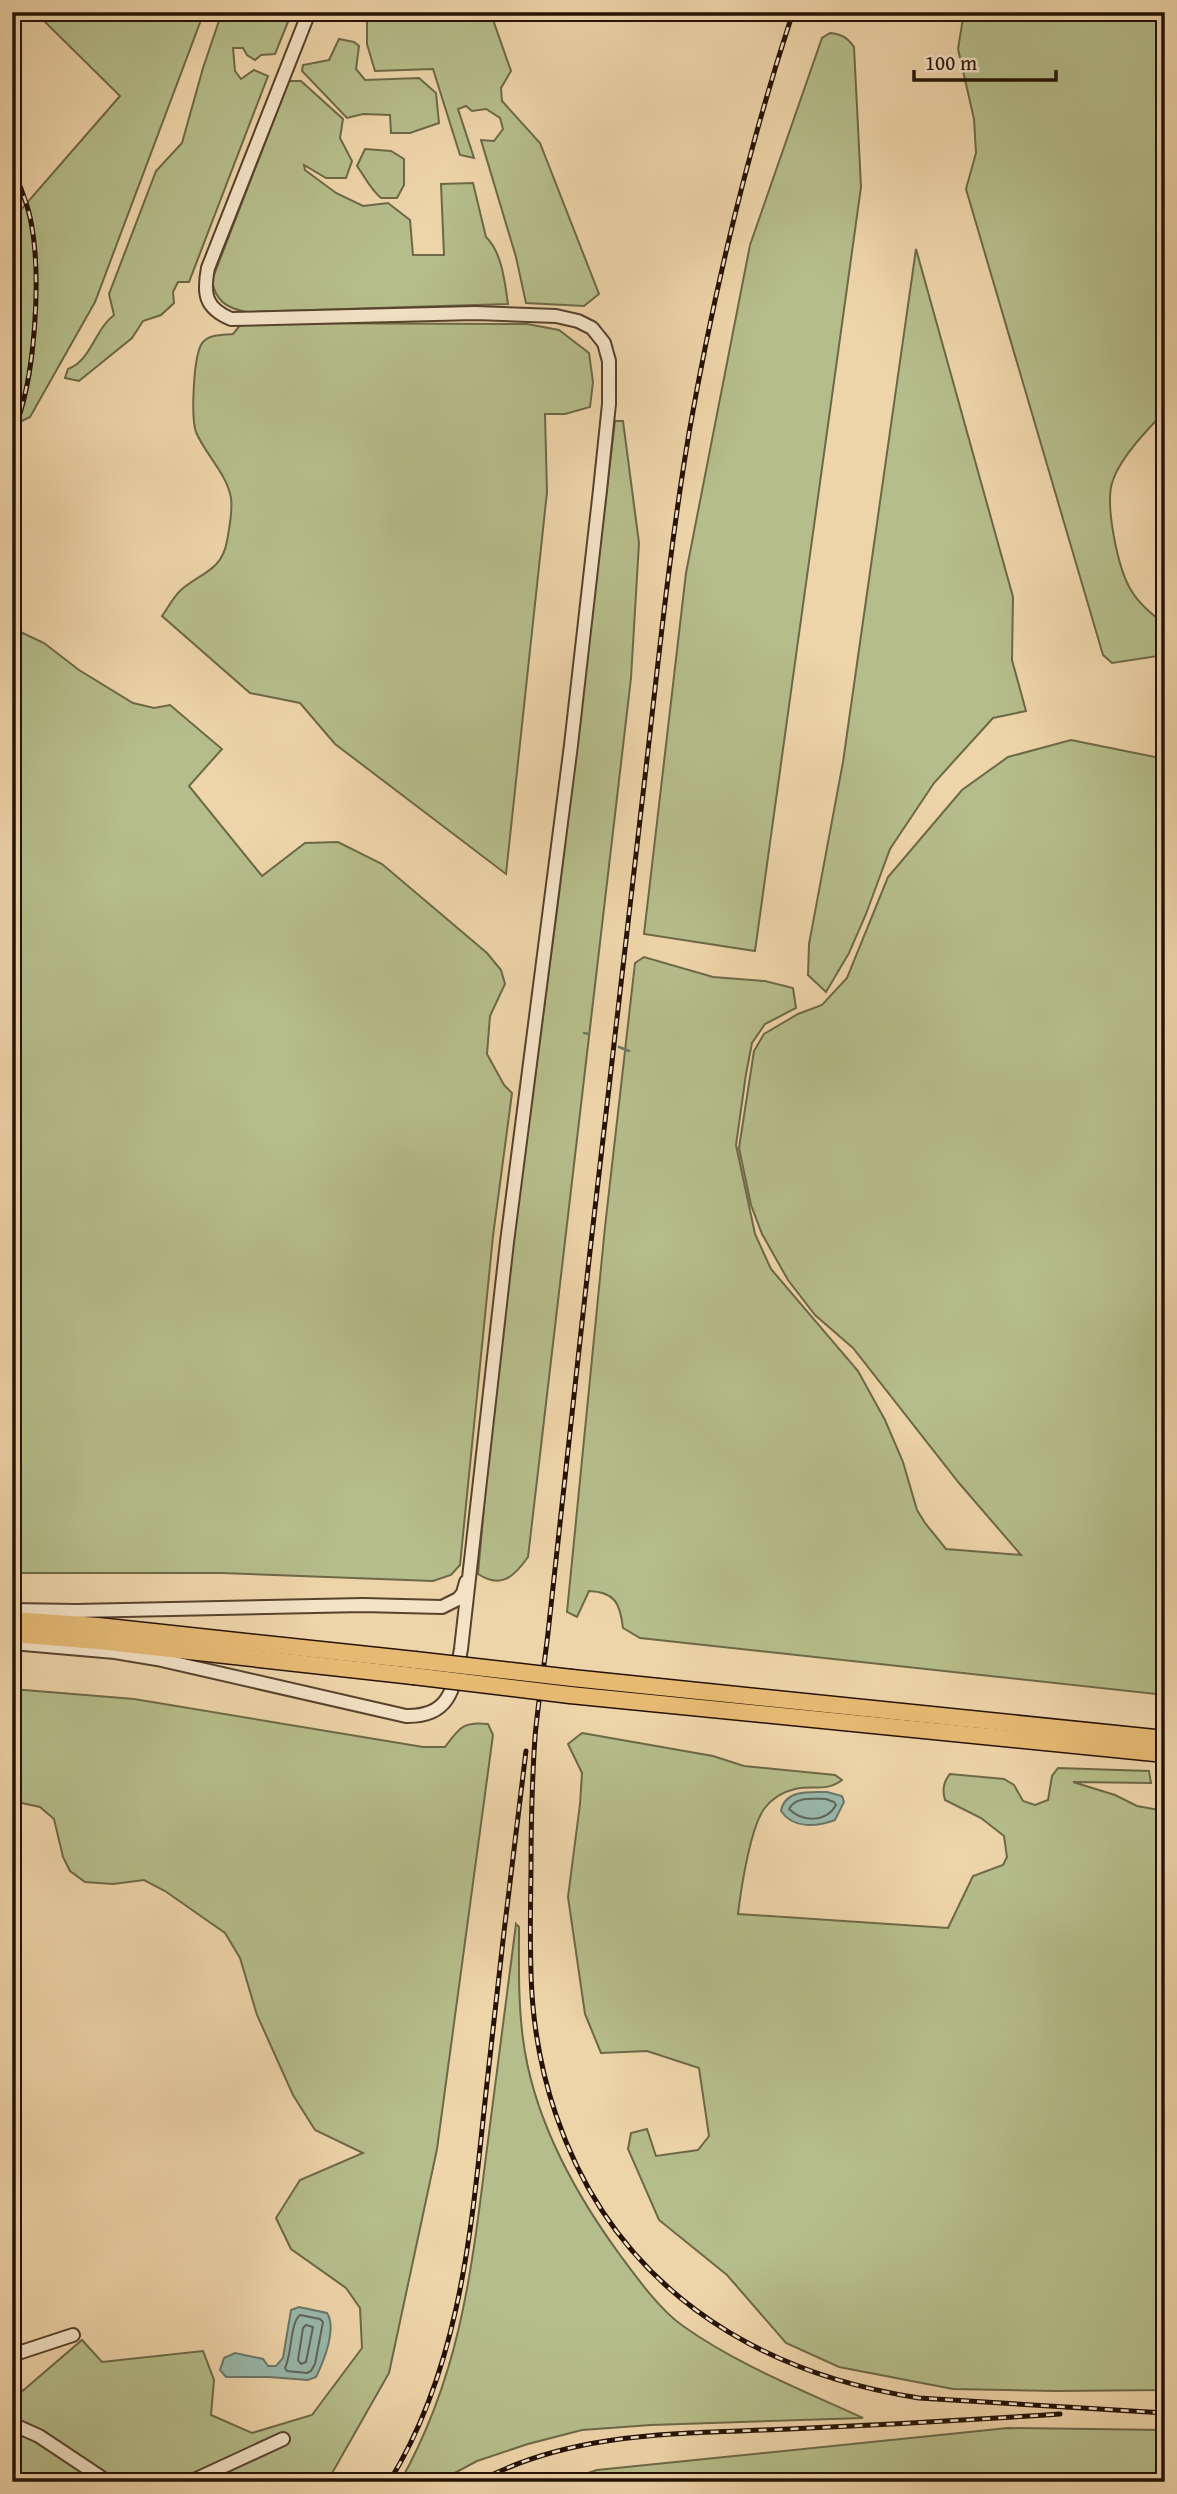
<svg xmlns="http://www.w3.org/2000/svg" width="1177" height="2494" font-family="'Gentium Book Plus',serif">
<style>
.green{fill:#b5bd8a;stroke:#6d6847;stroke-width:2}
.water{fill:#99b8ab;stroke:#6b7668;stroke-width:2}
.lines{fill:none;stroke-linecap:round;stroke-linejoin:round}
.shore{stroke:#5f6558;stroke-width:2}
.stream{stroke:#6b7668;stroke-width:2.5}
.minor-casing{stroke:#57422d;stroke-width:16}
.major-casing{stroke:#251204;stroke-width:19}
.minor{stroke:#f4e3c7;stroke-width:12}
.major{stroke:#e7ba74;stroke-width:16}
.rail-casing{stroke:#251204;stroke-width:5}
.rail{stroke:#f4e3c7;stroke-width:2.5;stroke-dasharray:8;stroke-linecap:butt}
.major-bridge-casing{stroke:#251204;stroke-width:19;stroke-linecap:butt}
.major-bridge{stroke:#e7ba74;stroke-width:16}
</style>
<rect width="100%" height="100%" fill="#eed4a9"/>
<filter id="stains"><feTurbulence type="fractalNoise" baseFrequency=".00286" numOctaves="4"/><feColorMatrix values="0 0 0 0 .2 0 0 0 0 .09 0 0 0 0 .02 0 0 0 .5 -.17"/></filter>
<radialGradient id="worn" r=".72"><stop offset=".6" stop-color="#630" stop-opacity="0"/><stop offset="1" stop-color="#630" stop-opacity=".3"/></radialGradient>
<!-- green -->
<g class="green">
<path d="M35 12H204L95 302 30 417 12 426V220L120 96Z"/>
<path d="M222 12H292L275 54 261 55 255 60 247 55 243 48H233L235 71 241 79 254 70 268 76 189 282H178L173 292 174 303 161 315 143 321 132 338 79 381 65 378 68 369C91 361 95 329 114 315L109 294 156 171 182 143 203 68Z"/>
<path d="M353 12H484L492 17 511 71 501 88 502 101 540 143 599 294 584 306 526 303 516 257 481 140 494 141 503 129 500 118 486 109 472 111 466 106 458 109 474 158 460 155 433 69 375 71 367 44V17Z"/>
<path d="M964 12H1165V411C1148 429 1121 457 1113 480 1104 503 1118 569 1131 590 1139 604 1151 614 1165 624V655L1112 663 1103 655 966 189 976 153 974 119 958 49Z"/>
<path d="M830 33C841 34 847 37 854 47L861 187 755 951 644 934 686 573 750 245 822 38Z"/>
<path d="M339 39 354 42 359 46 356 69 365 80 419 78 436 93 439 123 410 133H391L390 115 363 114 347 118 302 71 303 65 329 60Z"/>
<path d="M289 81H301L343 119 340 138 352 161 346 178H326L304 165 305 170 336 193 363 206 388 203 410 220 413 255H444L441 184 473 183 486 237C502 252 505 283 508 304L246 312C227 308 215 301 212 280Z"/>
<path d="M365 149 391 151 404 159V185L397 198H381C370 189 365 177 357 166Z"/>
<path d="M916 249 1013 597 1012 660 1026 711 993 718 934 783 890 849 866 914 849 953 826 992 808 975 809 944 843 762Z"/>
<path d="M242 323 527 324 559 330 589 353 593 382 590 407 565 414H545L547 492 506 874 335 744 300 703 250 693 162 616C168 608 173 597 181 590 200 573 222 571 227 541 229 529 233 511 231 498 227 474 205 454 196 432 191 418 193 353 203 342 210 334 223 335 233 334Z"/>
<path d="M615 421H623L639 543 631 678 528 1557C514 1577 501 1589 478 1574L496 1371 558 902Z"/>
<path d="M12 628 44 643 79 670 133 703 154 708 170 705 222 749 189 786 262 876 305 843 338 842 382 864 487 953 501 970 505 984 490 1016 487 1054 504 1085 512 1093 493 1236 460 1565 451 1575 433 1581 221 1573H12Z"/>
<path d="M1071 740 1165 759V1695L640 1638 623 1628C620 1603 615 1592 589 1591L577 1617 567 1612 605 1227 635 963 644 957 713 977 765 981 793 988 796 1008 765 1024 752 1043 746 1074 736 1145 755 1234 771 1269 858 1371 885 1420 903 1462 917 1510 925 1523 946 1549 1021 1555 959 1483 853 1348 815 1315 788 1280 762 1234 751 1205 739 1148 754 1051 764 1034 798 1014 822 1005 847 978 888 877 962 790 1008 757Z"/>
<path d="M12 1689 134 1699 423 1747H445C459 1728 463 1721 488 1724L493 1735 437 2149 389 2373 327 2482H12V2400L82 2340 102 2362 203 2351 214 2380 211 2415 252 2433 312 2415 362 2348 360 2308 346 2288 291 2249 276 2218 300 2180 363 2153 315 2130 293 2095 257 2015 240 1958 225 1933 165 1891 144 1880 113 1884 85 1882 70 1871 63 1857 54 1819 40 1807 12 1801Z"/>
<path d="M582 1733 713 1756 744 1766 835 1775 842 1780C827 1792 812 1785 795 1789 782 1792 772 1798 764 1809 750 1829 741 1889 738 1914L948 1928 973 1876 1003 1865 1007 1857 1004 1836 981 1818 945 1800C942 1790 943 1782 950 1774L1004 1779 1014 1785 1023 1801 1035 1805 1048 1800 1052 1776 1058 1768 1149 1771 1151 1783 1073 1782 1115 1795 1137 1806 1165 1811V2390L1055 2391 953 2389 839 2367 786 2343 727 2275 659 2220 628 2149 631 2133 647 2129 656 2156 698 2150 709 2136 699 2068 647 2051 601 2053 585 2014 568 1897 580 1804 582 1773 568 1744Z"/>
<path d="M516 1924 519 1927C519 1964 518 2001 523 2039 533 2117 574 2192 620 2255 637 2278 660 2310 683 2326 738 2365 802 2390 863 2418L651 2425 582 2430 528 2444 477 2461 438 2482H400C460 2375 471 2275 486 2156 496 2078 506 2001 516 1924Z"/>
<path d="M1008 2428 1165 2430V2482H561L597 2470Z"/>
</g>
<!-- water -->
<g class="water">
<path d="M827 1792 842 1796 844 1802 835 1820C817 1827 793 1829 781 1811 785 1789 810 1792 827 1792Z"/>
<path d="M299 2307 327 2313C337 2328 324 2361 316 2377L308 2380 269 2377H226L220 2370 224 2358 235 2353 263 2359 268 2366H276L283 2358 291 2310Z"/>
</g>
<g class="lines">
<!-- shore -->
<g class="shore">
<path d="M826 1799 834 1802 836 1805C826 1823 802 1822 789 1809 795 1796 813 1799 826 1799Z"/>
<path d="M300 2315 320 2319 323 2322 315 2364 311 2371 307 2373 287 2371 285 2368C292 2354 290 2323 300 2315Z"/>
<path d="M306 2325 313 2327 306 2362 301 2364 298 2360 303 2328Z"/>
</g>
<!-- stream -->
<g class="stream">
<path d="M584 1033 589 1034"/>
<path d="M619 1047 629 1051"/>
</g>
<defs>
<g id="minor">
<path d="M12 1610 76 1611 363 1605 442 1607 458 1599 463 1593 466 1582"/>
<path d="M12 1643 115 1652 157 1659 406 1716C452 1717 454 1686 461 1649L507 1242 571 745 600 490 609 404V361L604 343 592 328 578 321 556 316 475 313 231 319C205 308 203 294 208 268L309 12"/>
<path d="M12 2355 73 2335"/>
<path d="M12 2424 39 2436 108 2482"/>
<path d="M190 2482 283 2439"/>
</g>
<g id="major">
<path d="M12 1620 98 1626 415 1660"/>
<path d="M12 1634 98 1641 413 1676"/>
<path d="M572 1678 1165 1739"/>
<path d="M570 1695 1165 1754"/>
</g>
</defs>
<!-- minor casing -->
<use href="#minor" class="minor-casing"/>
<!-- major casing -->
<use href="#major" class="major-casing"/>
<!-- minor -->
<use href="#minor" class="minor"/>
<!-- major -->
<use href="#major" class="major"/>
<defs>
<g id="rail">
<path d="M793 12C748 149 714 291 689 433 668 558 656 685 641 811 620 993 598 1176 578 1359 568 1450 558 1542 548 1633 544 1668 538 1702 535 1737 532 1781 531 1825 531 1869 530 1959 526 2027 556 2115 613 2283 750 2372 919 2398L1165 2413"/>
<path d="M12 166C19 183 26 200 30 217 42 272 36 383 12 434"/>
<path d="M389 2482C463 2363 472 2219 487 2083 499 1972 512 1862 526 1751"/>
<path d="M478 2482C574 2430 684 2434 789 2429 880 2425 970 2420 1060 2414"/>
</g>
</defs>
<!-- rail casing -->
<use href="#rail" class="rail-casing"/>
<!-- rail -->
<use href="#rail" class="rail"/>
<defs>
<g id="major-bridge">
<path d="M415 1660 572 1678"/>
<path d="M413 1676 570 1695"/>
</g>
</defs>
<!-- major-bridge casing -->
<use href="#major-bridge" class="major-bridge-casing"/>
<!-- major-bridge -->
<use href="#major-bridge" class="major-bridge"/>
</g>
<!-- margin -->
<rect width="1177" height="2494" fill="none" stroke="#eed4a9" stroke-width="42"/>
<rect x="14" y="14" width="1149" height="2466" fill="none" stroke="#251204" stroke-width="3.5"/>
<rect x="21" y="21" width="1135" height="2452" fill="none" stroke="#251204" stroke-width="2"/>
<!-- scale -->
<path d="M914 70v10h142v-10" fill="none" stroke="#251204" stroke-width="3.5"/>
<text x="925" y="70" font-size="21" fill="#251204" stroke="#f4e3c7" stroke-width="5" paint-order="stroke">100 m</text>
<rect width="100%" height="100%" filter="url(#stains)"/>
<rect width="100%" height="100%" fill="url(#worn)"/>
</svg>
